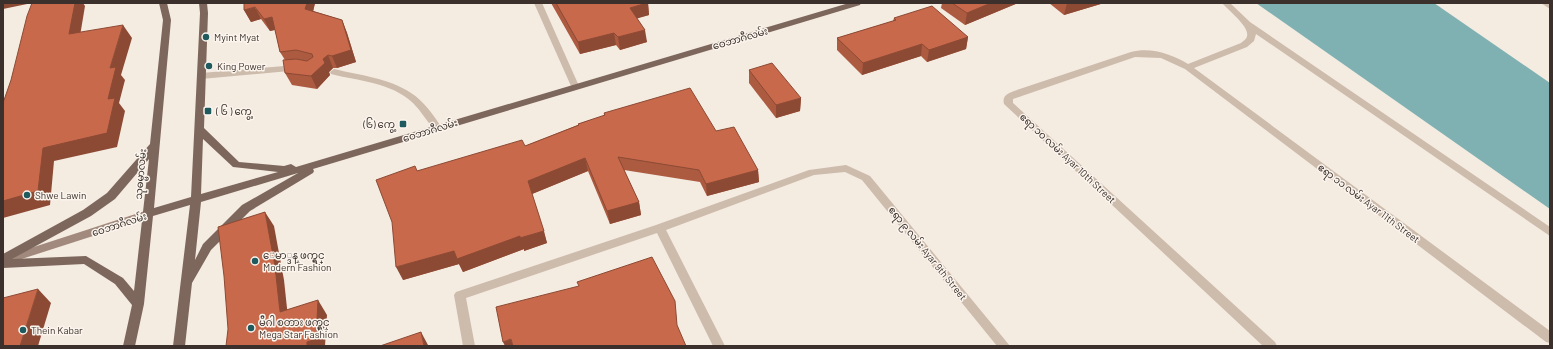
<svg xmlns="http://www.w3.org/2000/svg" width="1553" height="349" font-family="Barlow,'Noto Sans Myanmar',sans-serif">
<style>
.water{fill:#7fb0b2}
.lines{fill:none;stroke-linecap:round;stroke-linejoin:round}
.lane{fill:#cdbbac;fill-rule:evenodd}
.street{fill:#cdbbac;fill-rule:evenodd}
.secondary{fill:#a18a7d;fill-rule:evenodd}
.primary{fill:#7d675c;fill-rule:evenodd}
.wall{fill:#ac5a40}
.shaded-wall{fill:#8c4a34}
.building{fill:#c8694b;stroke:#8c4a34}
.poi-dot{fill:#1f5a5e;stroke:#fbf5ee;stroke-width:1.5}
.labels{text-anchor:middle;stroke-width:3;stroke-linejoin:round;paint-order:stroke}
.poi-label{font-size:10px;fill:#3b302b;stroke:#fbf5ee;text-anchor:start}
.street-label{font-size:10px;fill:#3b302b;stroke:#fbf5ee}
</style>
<rect width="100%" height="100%" fill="#f4ebe1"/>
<!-- water -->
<path class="water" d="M1256 3H1434L1550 83V209Z"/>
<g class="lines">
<!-- lane -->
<g class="lane">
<path d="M297 65 300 66 301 68 300 70 201 79 197 76 201 73Z"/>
<path d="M334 69C359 75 389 78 411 93 424 101 434 116 442 128L440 130H434C427 121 421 111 413 103 391 82 358 81 331 74L330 72Z"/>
</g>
<!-- street -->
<g class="street">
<path d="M534 3H542L579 86 578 88H572L571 86Z"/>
<path d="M1222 3H1230L1250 22 1550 227V236L1256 34 1254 41 1247 47 1194 68 1550 331V343L1546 342 1185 69 1161 58 1135 57 1013 99V103L1275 342 1277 346H1263L1004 104C1002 96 1007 94 1014 91L1131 52C1151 47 1171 54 1188 64L1241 43C1243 41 1247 39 1247 36 1250 27 1228 10 1222 3Z"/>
<path d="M1541 3H1550V9Z"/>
<path d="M846 165 870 176 1010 346H997L862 180 845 172 814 175 666 230 725 346H713L657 233 466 298 475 346H463L454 295 456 292 656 225 809 170Z"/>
</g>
<!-- secondary -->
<path class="secondary" d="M148 210 152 211 153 214 152 217 3 265V257Z"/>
<!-- primary -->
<path class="primary" d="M159 3H167L171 20 154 208 191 197 200 13 199 3H207L208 13 204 128 239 162 284 166 291 164 296 167 849 3H861L860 5 313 169 314 171 313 173 250 211 211 250 192 283 185 346H173L190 205 153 216 144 304 135 346H123L132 305 115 284 84 264 3 268V254L83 210 107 193 150 144 163 20ZM203 139 233 167 278 172 201 194ZM149 159 134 291 123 278 86 256 12 259 91 216 115 199ZM298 173 242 205 203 244 195 260 201 202Z"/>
</g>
<!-- wall -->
<g class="wall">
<path d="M315 3 313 11 342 20 347 33 356 62 337 68H333L329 72 330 75 317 89 292 85 285 73V60L280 52 275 30 270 31 261 19 251 22 244 10Z"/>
<path d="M551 3H648L649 15 637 18 647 42 620 50 616 45 580 54Z"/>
<path d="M942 3H1018L965 25 941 8Z"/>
<path d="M1049 3H1104L1064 15Z"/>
<path d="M894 18 968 37 966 49 927 62 921 56 862 75 837 50V38L893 21Z"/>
<path d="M749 70 801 98 800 111 776 118 749 83Z"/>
<path d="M604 113 716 131 758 170 759 182 707 196 700 182 624 170 639 202 641 215 610 224 588 171 532 194 547 243 524 251V249L463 272 459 264 403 280 417 171 525 146 578 125V124L604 116Z"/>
</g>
<!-- shaded-wall -->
<g class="shaded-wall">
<path d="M3 3H32L3 9Z"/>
<path d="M71 3H83L85 6 78 48 69 34Z"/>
<path d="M307 3H315L311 21 305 9Z"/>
<path d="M647 3H648L649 15 632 20 630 8Z"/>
<path d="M991 3H1018L965 25 967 13Z"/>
<path d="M1067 3H1104L1064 15Z"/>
<path d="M255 7 261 19 251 22 244 10Z"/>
<path d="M272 17 278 29 270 31 264 19Z"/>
<path d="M342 20 347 33 356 62 337 68 332 56Z"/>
<path d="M123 25 132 38 121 75 125 80 119 103 125 111 117 147 54 161 50 205 3 218V201L43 148 108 99 110 68Z"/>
<path d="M645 30 647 42 620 50 618 37Z"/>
<path d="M614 33 616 45 580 54 578 42Z"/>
<path d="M968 37 966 49 927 62 929 50Z"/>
<path d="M922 44 921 56 862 75 863 63Z"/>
<path d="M328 55 333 68 329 72 330 75 317 89 311 76 323 59Z"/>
<path d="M801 98 800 111 776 118V105Z"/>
<path d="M585 158 588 171 532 194 528 181Z"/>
<path d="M758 170 759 182 707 196 706 184Z"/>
<path d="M639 202 641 215 610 224 607 211Z"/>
<path d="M265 212 274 226 284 280 289 327 280 312Z"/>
<path d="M544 231 547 243 524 251V249L463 272 459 264 403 280 396 267 454 251Z"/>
<path d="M38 289 51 303 38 346H20Z"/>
<path d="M318 300 327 315 325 346H307V342Z"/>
<path d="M421 332 428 345V346H424Z"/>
<path d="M511 339 513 346H505L503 342Z"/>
</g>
<!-- building -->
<g class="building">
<path d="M32 3H75L69 34 123 25 110 68 116 67 108 99 115 98 107 133 43 148 38 191 3 201V103L11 80 27 16Z"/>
<path d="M244 3H307L305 9 342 20 351 50 332 56 328 55 323 59 325 63 311 76 285 73 283 60 296 59 307 61 313 57 312 54 296 50 280 52 272 17 264 19 255 7 244 10Z"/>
<path d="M556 3H647L630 8 645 30 618 37 614 33 578 42Z"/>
<path d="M952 3H991L967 13Z"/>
<path d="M932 6 968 37 929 50 922 44 863 63 837 38 896 20 894 18Z"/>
<path d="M772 63 801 98 776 105 749 70Z"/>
<path d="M690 88 716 131 734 127 758 170 706 184 699 170 618 157 639 202 607 211 585 158 528 181 544 231 520 238V236L457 259 454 251 396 267 392 222 376 180 415 166 417 171 522 140 525 146 579 125 578 124 605 115 604 113Z"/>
<path d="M265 212 275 266 280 312 318 300 316 339 307 342V346H226L228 329 224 276 218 227Z"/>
<path d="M652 257 675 301 677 325 686 346H513L511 339 503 342 496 307 579 286 577 282Z"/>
<path d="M38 289 20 346H3V298Z"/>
<path d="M421 332 424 346H380Z"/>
</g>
<!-- markers -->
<g class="poi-dot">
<circle cx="206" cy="37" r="4"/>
<circle cx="209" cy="66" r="4"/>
<rect x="204" y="107" width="8" height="8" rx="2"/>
<rect x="399" y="120" width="8" height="8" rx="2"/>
<circle cx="27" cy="195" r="4"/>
<circle cx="255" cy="261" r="4"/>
<circle cx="251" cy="328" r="4"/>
<circle cx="23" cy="330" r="4"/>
</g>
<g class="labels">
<!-- poi labels -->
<g class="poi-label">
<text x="214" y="41">Myint Myat</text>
<text x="217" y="70">King Power</text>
<text x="216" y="115">( ၆ ) ကွေ့</text>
<text x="395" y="128" text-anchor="end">(၆) ကွေ့</text>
<text x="35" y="199">Shwe Lawin</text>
<text x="263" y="259">ေမာ္ဒန္ ဖက္ရွင္<tspan x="263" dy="12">Modern Fashion</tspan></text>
<text x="259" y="326">မီဂါ စတား ဖက္ရွင္<tspan x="259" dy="12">Mega Star Fashion</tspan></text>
<text x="31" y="334">Thein Kabar</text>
</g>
<!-- street labels -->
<g class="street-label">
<text transform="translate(740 38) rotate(-16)" y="4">ဝေဘာဂီလမ်း</text>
<text transform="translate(430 130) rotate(-17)" y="4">ဝေဘာဂီလမ်း</text>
<text transform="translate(1068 158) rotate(43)" y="4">ဧရာ ၁၀ လမ်း Ayar 10th Street</text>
<text transform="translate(140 174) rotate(-85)" y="4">သုဓမ္မာလမ်း</text>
<text transform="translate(1369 203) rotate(37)" y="4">ဧရာ ၁၁ လမ်း Ayar 11th Street</text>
<text transform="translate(119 224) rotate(-18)" y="4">ဝေဘာဂီလမ်း</text>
<text transform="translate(928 253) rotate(51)" y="4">ဧရာ ၉ လမ်း Ayar 9th Street</text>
</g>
</g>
<!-- border -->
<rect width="1553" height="349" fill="none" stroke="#3b302b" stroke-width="8"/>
</svg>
